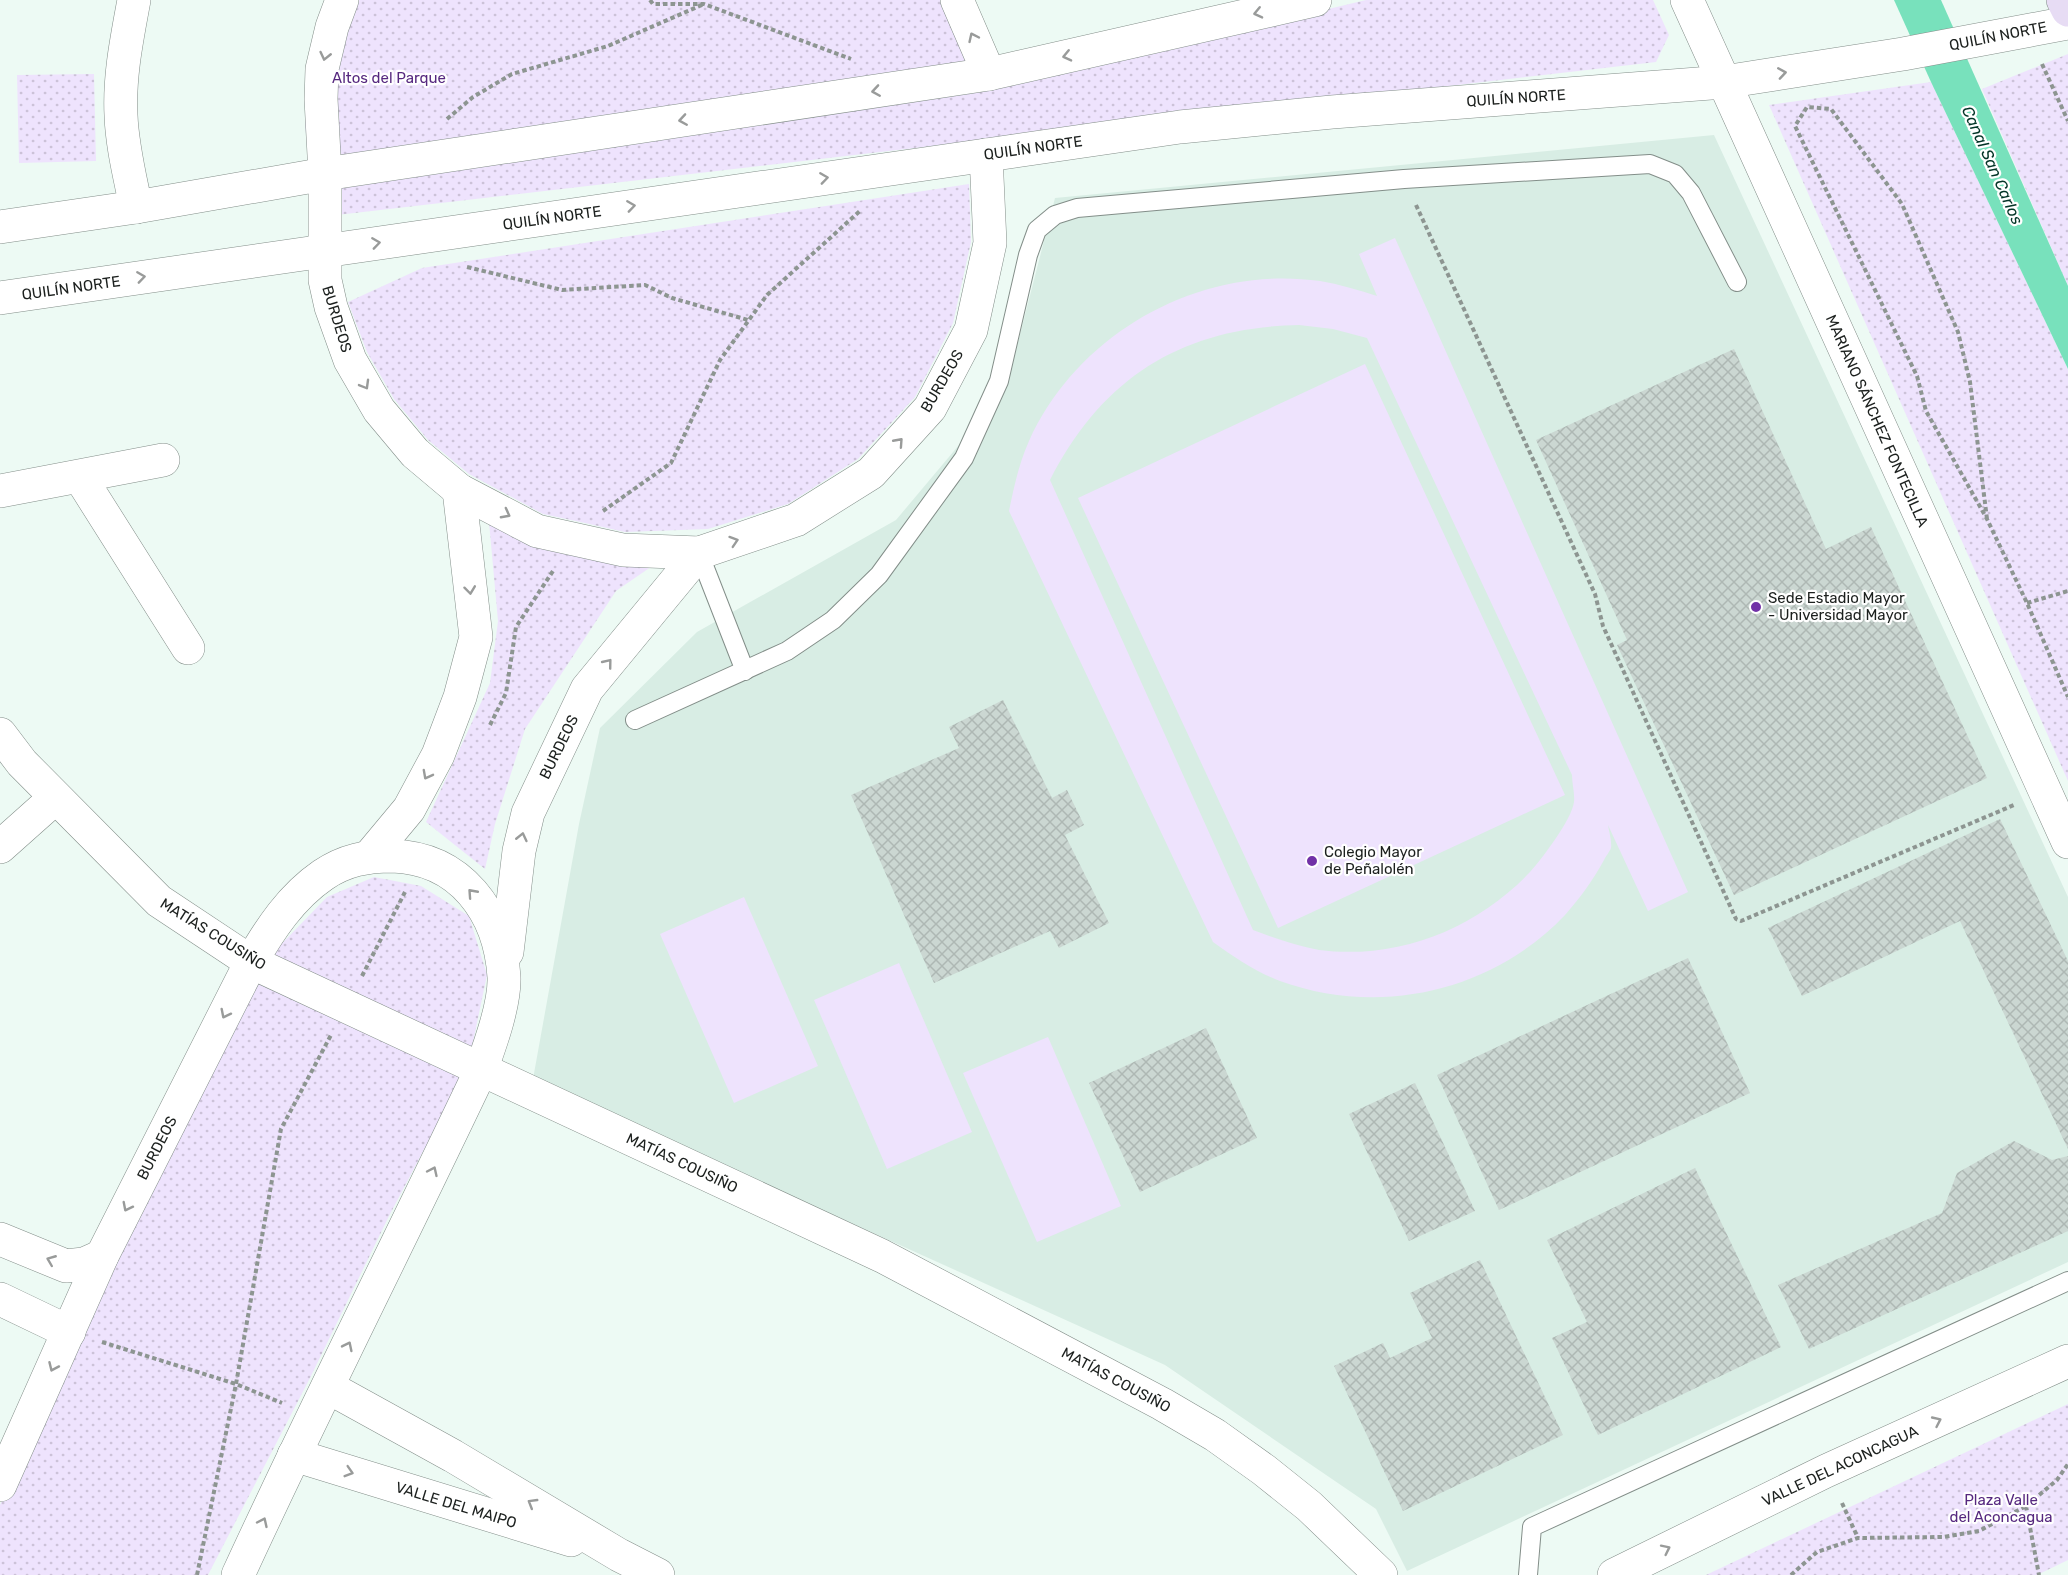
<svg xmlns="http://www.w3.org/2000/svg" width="2068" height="1575" font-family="Rubik,sans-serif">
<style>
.built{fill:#d8ede4}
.green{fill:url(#green-dots)}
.pitch{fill:#eee3fd;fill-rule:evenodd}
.water{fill:#78e1bc}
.building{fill:url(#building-cross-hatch)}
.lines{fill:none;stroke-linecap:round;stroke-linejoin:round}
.service-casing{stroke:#838e89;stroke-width:20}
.minor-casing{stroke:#838e89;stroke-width:34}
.tertiary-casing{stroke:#838e89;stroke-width:34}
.secondary-casing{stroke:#838e89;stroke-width:34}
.path{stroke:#8d9591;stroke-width:4;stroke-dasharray:4.5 3;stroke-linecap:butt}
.service{stroke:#fff;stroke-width:18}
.minor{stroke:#fff;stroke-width:33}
.tertiary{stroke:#fff;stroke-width:33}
.secondary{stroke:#e7dcf4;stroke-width:33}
.oneway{stroke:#999b9a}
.poi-dot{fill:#7131a7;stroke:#fff;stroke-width:2}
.labels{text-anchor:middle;stroke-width:4.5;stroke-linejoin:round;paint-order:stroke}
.street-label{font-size:15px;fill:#1c201e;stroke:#fff}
.park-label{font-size:15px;fill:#56287f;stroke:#fff}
.poi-label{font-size:15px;fill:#1c201e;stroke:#fff;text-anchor:start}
.water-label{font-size:16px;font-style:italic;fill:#033527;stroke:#fff}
</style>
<defs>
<pattern id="green-dots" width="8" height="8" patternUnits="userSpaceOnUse" patternTransform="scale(1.5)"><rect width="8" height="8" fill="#eee3fd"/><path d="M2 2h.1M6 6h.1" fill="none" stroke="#ccc2d8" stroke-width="1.8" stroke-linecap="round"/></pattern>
<pattern id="building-cross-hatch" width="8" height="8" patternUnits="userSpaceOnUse" patternTransform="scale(1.5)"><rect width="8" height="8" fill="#cbd7d2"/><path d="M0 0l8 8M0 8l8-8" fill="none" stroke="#aeb8b4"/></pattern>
</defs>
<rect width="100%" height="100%" fill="#edfaf4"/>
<!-- built -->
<path class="built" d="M1714 135 2068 897V1262L1407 1571 1376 1509 1165 1365 533 1079 579 824 600 728 697 632 896 520 1006 389 1055 198Z"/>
<!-- green -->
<g class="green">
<path d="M335 0H949L973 73 309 168 305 123V94Z"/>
<path d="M1366 0H1653L1669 35 1656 62 337 215 340 188 987 91Z"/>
<path d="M2068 54V286L1982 89Z"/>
<path d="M94 74 96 161 19 163 17 75Z"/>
<path d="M1931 82 2068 369V781L1769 105Z"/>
<path d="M969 184 971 242 953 323 915 397 858 459 788 504 708 529 625 532 585 523 543 514 469 474 428 440 394 399 367 352 348 302 422 268Z"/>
<path d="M489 522 658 562 616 591 525 729 495 824 485 869 426 822 490 683 498 621Z"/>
<path d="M374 877 421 886 469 916 487 975 468 1066 389 1216 310 1378 208 1575H0V1505L86 1306 264 962 327 897Z"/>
<path d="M2068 1404V1560L2037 1575H1706Z"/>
</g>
<!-- pitch -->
<g class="pitch">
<path d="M1395 238 1688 892 1648 911 1608 825C1609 832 1612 841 1611 848 1610 851 1606 856 1604 860 1593 880 1580 898 1565 915 1492 992 1379 1017 1280 981 1256 972 1234 957 1213 942L1009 511C1014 487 1019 463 1029 441 1078 332 1201 264 1320 281 1339 284 1358 290 1377 296L1359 254ZM1299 325 1333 329 1367 338 1572 775C1572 784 1575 794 1574 802 1572 819 1542 859 1530 872 1476 929 1398 960 1319 950 1296 946 1274 938 1253 930L1050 480C1103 376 1184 327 1299 325Z"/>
<path d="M1365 364 1565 795 1278 928 1078 498Z"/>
<path d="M744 897 818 1066 734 1103 660 934Z"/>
<path d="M899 963 972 1132 887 1169 814 1000Z"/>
<path d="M1048 1037 1121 1206 1037 1242 963 1073Z"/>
</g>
<!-- water -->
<path class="water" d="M1894 0H1941L2068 286V369L1931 82Z"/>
<!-- building -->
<g class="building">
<path d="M1734 349 1826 549 1871 527 1987 778 1734 895 1617 645 1627 640 1536 440Z"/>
<path d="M1003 700 1052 798 1067 790 1084 825 1065 835 1109 923 1059 948 1050 931 934 983 851 795 959 748 949 727Z"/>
<path d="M2000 819 2068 961V1149L1960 921 1802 996 1768 928Z"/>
<path d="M1688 958 1750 1093 1499 1210 1437 1075Z"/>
<path d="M1206 1028 1257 1138 1140 1192 1089 1083Z"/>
<path d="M1415 1083 1475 1211 1409 1241 1349 1114Z"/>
<path d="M2014 1141 2052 1160 2068 1156V1231L1809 1349 1778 1285 1942 1213 1957 1173Z"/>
<path d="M1695 1168 1781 1347 1598 1435 1552 1338 1587 1322 1547 1240Z"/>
<path d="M1480 1260 1563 1435 1403 1511 1334 1366 1383 1343 1390 1358 1432 1338 1410 1293Z"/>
</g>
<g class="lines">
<defs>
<g id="service">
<path d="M699 553 745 671"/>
<path d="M635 720 787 651 833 620 879 575 964 458 999 381 1028 255 1037 230 1055 215 1077 208 1404 179 1650 164 1675 174 1691 193 1737 282"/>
<path d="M1528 1575 1532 1527 2068 1281"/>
</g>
<g id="minor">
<path d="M134 0C127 38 119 76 121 115 122 146 130 177 136 207"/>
<path d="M342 0 332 27 322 69 321 99 325 174V280L331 307 350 360 379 410 415 453 459 490 537 531 623 550 699 553 796 520 871 473 930 408 971 330 990 243 986 155"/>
<path d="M957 0 989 74"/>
<path d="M80 477 188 648"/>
<path d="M0 491 163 460"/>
<path d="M0 734 22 763 159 901 251 962 882 1256 1162 1404 1215 1435 1264 1470 1309 1506 1381 1575"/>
<path d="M0 847 55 798"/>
<path d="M369 857 409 809 438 755 460 697 476 637 459 490"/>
<path d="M507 952 519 851 528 813 587 689 699 553"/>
<path d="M0 1239 66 1266 84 1264 102 1256"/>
<path d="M0 1299 69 1332"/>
<path d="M328 1387 453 1456 619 1555 658 1575"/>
<path d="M294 1455 571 1540"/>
<path d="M0 1485 102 1256 251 962C270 929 291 897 323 875 345 860 367 856 392 856 461 858 500 912 504 977 505 1004 490 1045 481 1070 401 1239 316 1405 238 1575"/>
<path d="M1614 1575 1826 1471 2068 1361"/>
</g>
<g id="tertiary">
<path d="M1687 0 2068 842"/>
<path d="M0 227 136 207 325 174 989 74 1315 0"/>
<path d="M0 298 1180 127 1332 112 1724 82 1903 54 2068 23"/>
</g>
<path id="secondary" d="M2063 0 2068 10"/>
</defs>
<!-- service casing -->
<use href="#service" class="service-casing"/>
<!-- minor casing -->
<use href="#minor" class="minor-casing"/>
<!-- tertiary casing -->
<use href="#tertiary" class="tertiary-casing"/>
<!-- secondary casing -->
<use href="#secondary" class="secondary-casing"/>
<!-- path -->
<g class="path">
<path d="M650 0 653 4H704L851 59"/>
<path d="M2042 64 2068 121"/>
<path d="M447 119 473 97 512 74 608 46 704 4"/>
<path d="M1416 205 1595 594 1603 626 1736 919 1741 921 2014 805"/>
<path d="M467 267 562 290 645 285 672 298 748 320"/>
<path d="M603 511 671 463 720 360 767 295 861 210"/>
<path d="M1987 519 1970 382 1958 332 1902 204 1831 109 1807 107 1795 126 1917 376 1926 411 1987 519 2027 603 2068 697"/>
<path d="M2027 603 2068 591"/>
<path d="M490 725 506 693 516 627 553 571"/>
<path d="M362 976 405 892"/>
<path d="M102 1342 236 1384 282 1403"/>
<path d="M1842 1503 1858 1538"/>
<path d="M2026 1506 2039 1575"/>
<path d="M197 1575 236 1384 281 1129 331 1035"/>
<path d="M1791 1575 1817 1552 1858 1538 1944 1537 1979 1531 2026 1506 2057 1480 2068 1464"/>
</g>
<!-- service -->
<use href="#service" class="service"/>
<!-- minor -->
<use href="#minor" class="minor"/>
<!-- tertiary -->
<use href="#tertiary" class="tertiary"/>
<!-- secondary -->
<use href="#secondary" class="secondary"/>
</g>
<!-- one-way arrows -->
<defs><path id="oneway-chevron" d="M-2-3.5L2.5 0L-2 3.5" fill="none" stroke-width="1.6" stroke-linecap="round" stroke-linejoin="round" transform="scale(1.5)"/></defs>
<g class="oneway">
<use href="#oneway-chevron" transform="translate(1258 13) rotate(167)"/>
<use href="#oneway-chevron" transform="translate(973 37) rotate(-115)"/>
<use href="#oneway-chevron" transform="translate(325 56) rotate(103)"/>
<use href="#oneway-chevron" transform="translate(1067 56) rotate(167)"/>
<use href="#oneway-chevron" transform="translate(1782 73) rotate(-9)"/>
<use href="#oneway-chevron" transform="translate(876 91) rotate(171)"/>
<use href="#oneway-chevron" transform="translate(683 120) rotate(171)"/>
<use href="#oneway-chevron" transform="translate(824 178) rotate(-8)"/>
<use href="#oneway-chevron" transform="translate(631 206) rotate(-8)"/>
<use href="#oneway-chevron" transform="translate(376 243) rotate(-8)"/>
<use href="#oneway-chevron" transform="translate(141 277) rotate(-8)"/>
<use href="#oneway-chevron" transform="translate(365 385) rotate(60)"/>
<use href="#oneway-chevron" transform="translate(899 442) rotate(-48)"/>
<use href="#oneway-chevron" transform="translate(506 514) rotate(28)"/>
<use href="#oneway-chevron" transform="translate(734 541) rotate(-18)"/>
<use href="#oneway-chevron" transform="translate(470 590) rotate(83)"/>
<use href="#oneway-chevron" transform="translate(608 663) rotate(-51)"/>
<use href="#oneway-chevron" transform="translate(427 775) rotate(118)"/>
<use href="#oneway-chevron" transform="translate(522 837) rotate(-77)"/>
<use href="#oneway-chevron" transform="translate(472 893) rotate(-132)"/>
<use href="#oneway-chevron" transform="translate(225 1014) rotate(117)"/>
<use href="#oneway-chevron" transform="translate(433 1171) rotate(-65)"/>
<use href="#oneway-chevron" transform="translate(127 1207) rotate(117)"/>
<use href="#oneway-chevron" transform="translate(51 1260) rotate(-158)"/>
<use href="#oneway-chevron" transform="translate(348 1346) rotate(-64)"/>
<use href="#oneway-chevron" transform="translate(53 1367) rotate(114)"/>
<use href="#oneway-chevron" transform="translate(1937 1421) rotate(-25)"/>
<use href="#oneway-chevron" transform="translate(349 1472) rotate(17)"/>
<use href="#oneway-chevron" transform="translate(532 1503) rotate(-149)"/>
<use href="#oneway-chevron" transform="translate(263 1522) rotate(-65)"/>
<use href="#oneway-chevron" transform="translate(1666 1549) rotate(-26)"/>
</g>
<!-- markers -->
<g class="poi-dot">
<circle cx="1756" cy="607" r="6"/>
<circle cx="1312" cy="861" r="6"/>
</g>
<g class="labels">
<!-- street labels -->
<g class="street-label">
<text transform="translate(1998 36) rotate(-11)" y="5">QUILÍN NORTE</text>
<text transform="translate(1516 98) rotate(-4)" y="5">QUILÍN NORTE</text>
<text transform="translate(1033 148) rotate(-8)" y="5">QUILÍN NORTE</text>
<text transform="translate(552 218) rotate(-8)" y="5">QUILÍN NORTE</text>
<text transform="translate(71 288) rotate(-8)" y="5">QUILÍN NORTE</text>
<text transform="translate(337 319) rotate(73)" y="5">BURDEOS</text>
<text transform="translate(942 381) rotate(-60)" y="5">BURDEOS</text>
<text transform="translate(1877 421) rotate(66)" y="5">MARIANO SÁNCHEZ FONTECILLA</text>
<text transform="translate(559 747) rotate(-64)" y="5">BURDEOS</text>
<text transform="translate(213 934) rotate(32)" y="5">MATÍAS COUSIÑO</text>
<text transform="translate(157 1148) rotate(-63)" y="5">BURDEOS</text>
<text transform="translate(682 1163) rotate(25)" y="5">MATÍAS COUSIÑO</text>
<text transform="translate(1116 1380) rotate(28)" y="5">MATÍAS COUSIÑO</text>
<text transform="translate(1840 1466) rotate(-25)" y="5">VALLE DEL ACONCAGUA</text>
<text transform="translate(456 1505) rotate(17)" y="5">VALLE DEL MAIPO</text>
</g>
<!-- park labels -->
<g class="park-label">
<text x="389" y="83">Altos del Parque</text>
<text x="2001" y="1505">Plaza Valle<tspan x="2001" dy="17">del Aconcagua</tspan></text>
</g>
<!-- poi labels -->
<g class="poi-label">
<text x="1768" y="603">Sede Estadio Mayor<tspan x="1768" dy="17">- Universidad Mayor</tspan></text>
<text x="1324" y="857">Colegio Mayor<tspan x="1324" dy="17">de Peñalolén</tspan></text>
</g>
<!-- water labels -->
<g class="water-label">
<text transform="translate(1993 165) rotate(66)" y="6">Canal San Carlos</text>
</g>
</g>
</svg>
